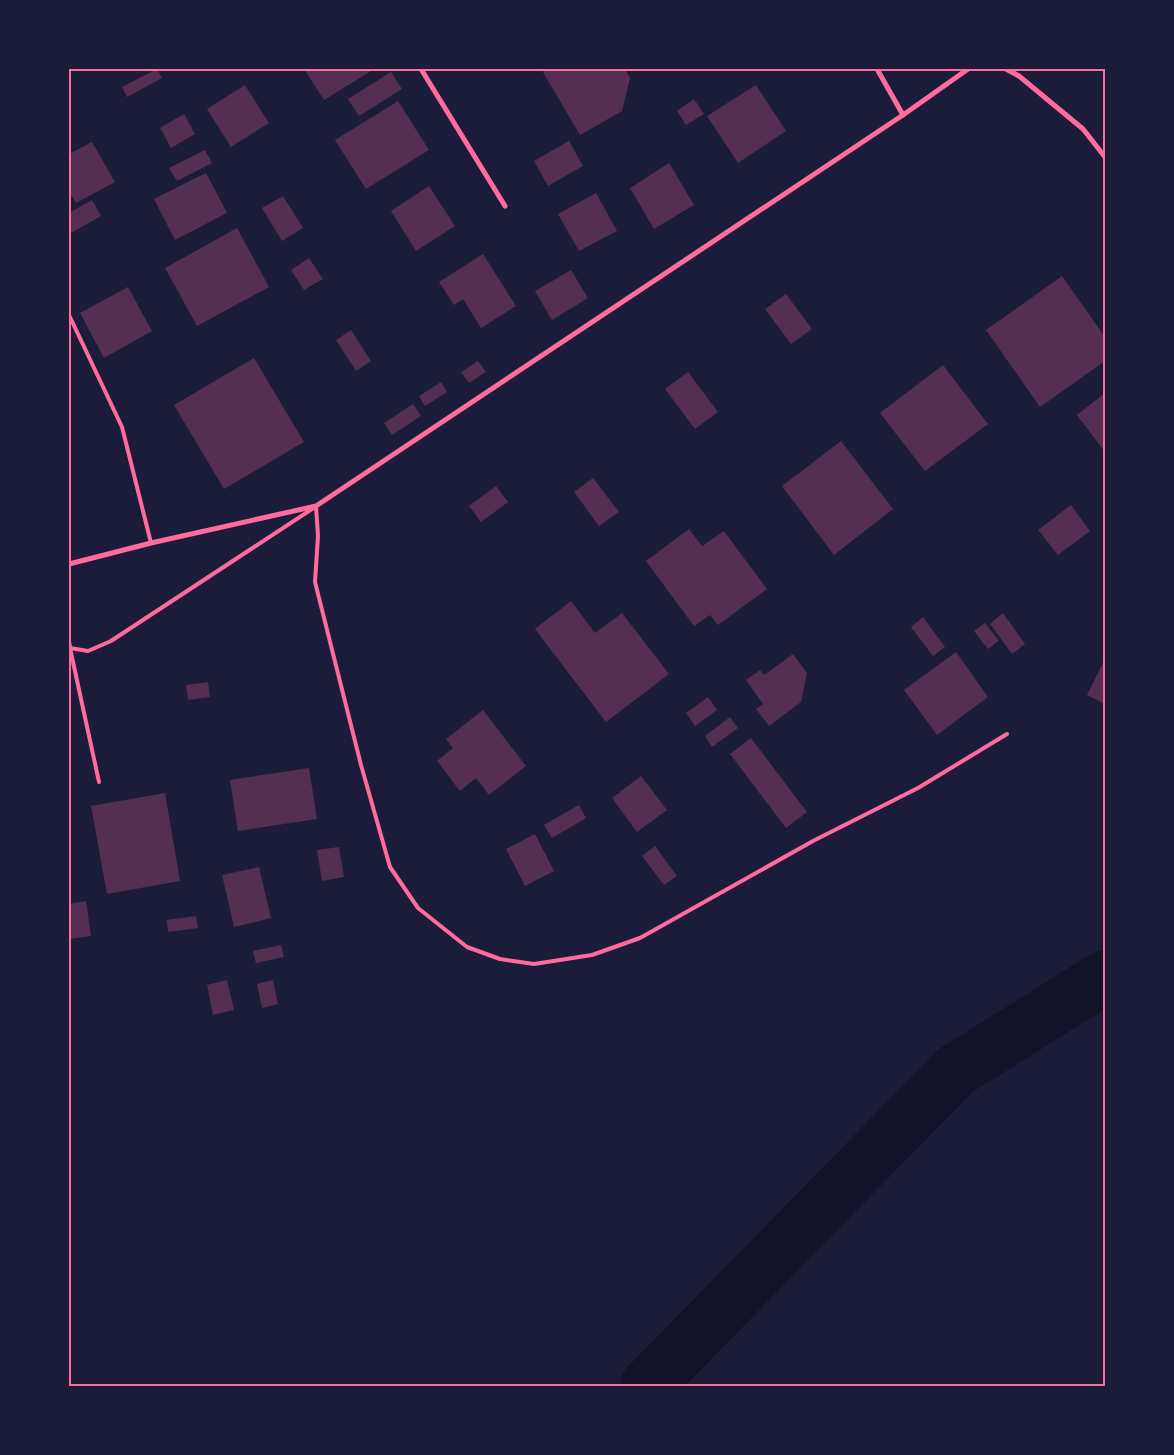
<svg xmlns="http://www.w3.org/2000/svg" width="1174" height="1455" font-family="'Roboto Condensed',sans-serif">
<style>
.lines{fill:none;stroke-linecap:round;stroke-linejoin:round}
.river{stroke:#12122b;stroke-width:54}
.building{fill:#542f53}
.service{stroke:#ff6b9d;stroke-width:4}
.minor{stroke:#ff6b9d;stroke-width:5}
.neatline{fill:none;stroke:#ff6b9d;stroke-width:2}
</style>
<rect width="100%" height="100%" fill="#1b1b3a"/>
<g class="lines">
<!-- river -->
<path class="river" d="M647 1386 955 1071 1105 977"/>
</g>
<!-- building -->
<g class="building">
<path d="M157 69 162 78 127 97 122 87Z"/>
<path d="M304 69H369L371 71 324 100Z"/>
<path d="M550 69H625L630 78 622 111 580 135 543 72Z"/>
<path d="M391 72 402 89 359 116 348 99Z"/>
<path d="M245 85 269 123 231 147 207 109Z"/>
<path d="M756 85 786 131 738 163 707 116Z"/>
<path d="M694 99 704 114 686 125 677 111Z"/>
<path d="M398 101 429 150 366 189 335 140Z"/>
<path d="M184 114 195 134 171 148 160 128Z"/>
<path d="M569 141 583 166 548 186 534 161Z"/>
<path d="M92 142 115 182 76 203 69 191V154Z"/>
<path d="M205 150 212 163 177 181 169 168Z"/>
<path d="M669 163 694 205 654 229 630 188Z"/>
<path d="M206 173 227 213 175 240 154 199Z"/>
<path d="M429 186 455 226 416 251 391 211Z"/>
<path d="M596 193 617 231 579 251 558 214Z"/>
<path d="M283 196 303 228 282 241 262 208Z"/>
<path d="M92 200 101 216 69 234V213Z"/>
<path d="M237 228 269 287 197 326 165 268Z"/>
<path d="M483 254 516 306 481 328 463 299 454 305 439 282Z"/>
<path d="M309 258 323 279 304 290 291 270Z"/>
<path d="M571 270 588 298 552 320 535 291Z"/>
<path d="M1062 276 1105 337V361L1040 407 986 330Z"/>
<path d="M128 287 152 331 104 358 80 313Z"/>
<path d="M786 294 812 329 791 344 765 309Z"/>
<path d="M351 330 371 361 356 371 336 340Z"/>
<path d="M254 358 304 442 224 489 174 405Z"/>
<path d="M478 361 486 372 469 383 461 372Z"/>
<path d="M943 365 988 424 925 471 880 413Z"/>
<path d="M688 372 718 412 695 429 665 389Z"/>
<path d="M441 382 447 392 425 406 419 396Z"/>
<path d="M1105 393V452L1077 415Z"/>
<path d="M413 404 421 416 392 435 384 423Z"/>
<path d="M841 441 893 509 834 555 782 486Z"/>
<path d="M593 478 619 512 599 526 574 492Z"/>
<path d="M496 486 508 502 481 522 469 506Z"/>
<path d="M1071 505 1090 531 1058 555 1038 530Z"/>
<path d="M689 529 702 546 724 531 767 589 718 625 710 615 694 626 646 561Z"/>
<path d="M571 601 595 633 622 613 669 674 606 722 535 629Z"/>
<path d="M1003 613 1025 644 1012 654 990 624Z"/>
<path d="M923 617 945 647 933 656 911 627Z"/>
<path d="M985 623 999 641 988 649 974 631Z"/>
<path d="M956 652 988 697 937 735 904 690Z"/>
<path d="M793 654 807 673 801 702 769 726 756 709 763 704 746 680 760 670 764 675Z"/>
<path d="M1105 659V704L1087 695Z"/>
<path d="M208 682 210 697 188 700 186 685Z"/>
<path d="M708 697 717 710 695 726 686 713Z"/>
<path d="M483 710 526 766 489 795 476 778 460 791 437 761 453 748 446 739Z"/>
<path d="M730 717 738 728 712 747 705 736Z"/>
<path d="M751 738 807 812 786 828 730 754Z"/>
<path d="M309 768 317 819 238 831 230 780Z"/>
<path d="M641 776 667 810 637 832 612 798Z"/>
<path d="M165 793 180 881 107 894 91 806Z"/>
<path d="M579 805 586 818 552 838 544 825Z"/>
<path d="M535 834 554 871 525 886 506 849Z"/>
<path d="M655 846 677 876 664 885 642 856Z"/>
<path d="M339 847 344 877 322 881 317 850Z"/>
<path d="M259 867 271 918 234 927 222 875Z"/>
<path d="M86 901 91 936 69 939V904Z"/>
<path d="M196 916 198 928 168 932 167 920Z"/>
<path d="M281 945 284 957 256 963 253 951Z"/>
<path d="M227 980 234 1010 213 1015 207 985Z"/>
<path d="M273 980 278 1004 262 1008 257 984Z"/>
</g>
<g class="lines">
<!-- service -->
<g class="service">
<path d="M69 315 122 427 151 543"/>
<path d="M316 506 318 536 315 582 361 765 390 867 418 908 467 947 500 959 534 964 592 955 640 938 813 841 918 788 1007 734"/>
<path d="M69 641 70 648 88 651 111 641 315 507"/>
<path d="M70 648 99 782"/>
</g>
<!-- minor -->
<g class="minor">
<path d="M421 69 505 206"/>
<path d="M877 69 903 115"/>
<path d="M1006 69 1019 76 1083 129 1105 157"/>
<path d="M69 564 151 543 316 506 903 115 968 69"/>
</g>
</g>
<!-- border -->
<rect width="1174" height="1455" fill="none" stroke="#1b1b3a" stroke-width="140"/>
<rect x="70" y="70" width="1034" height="1315" class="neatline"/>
</svg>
